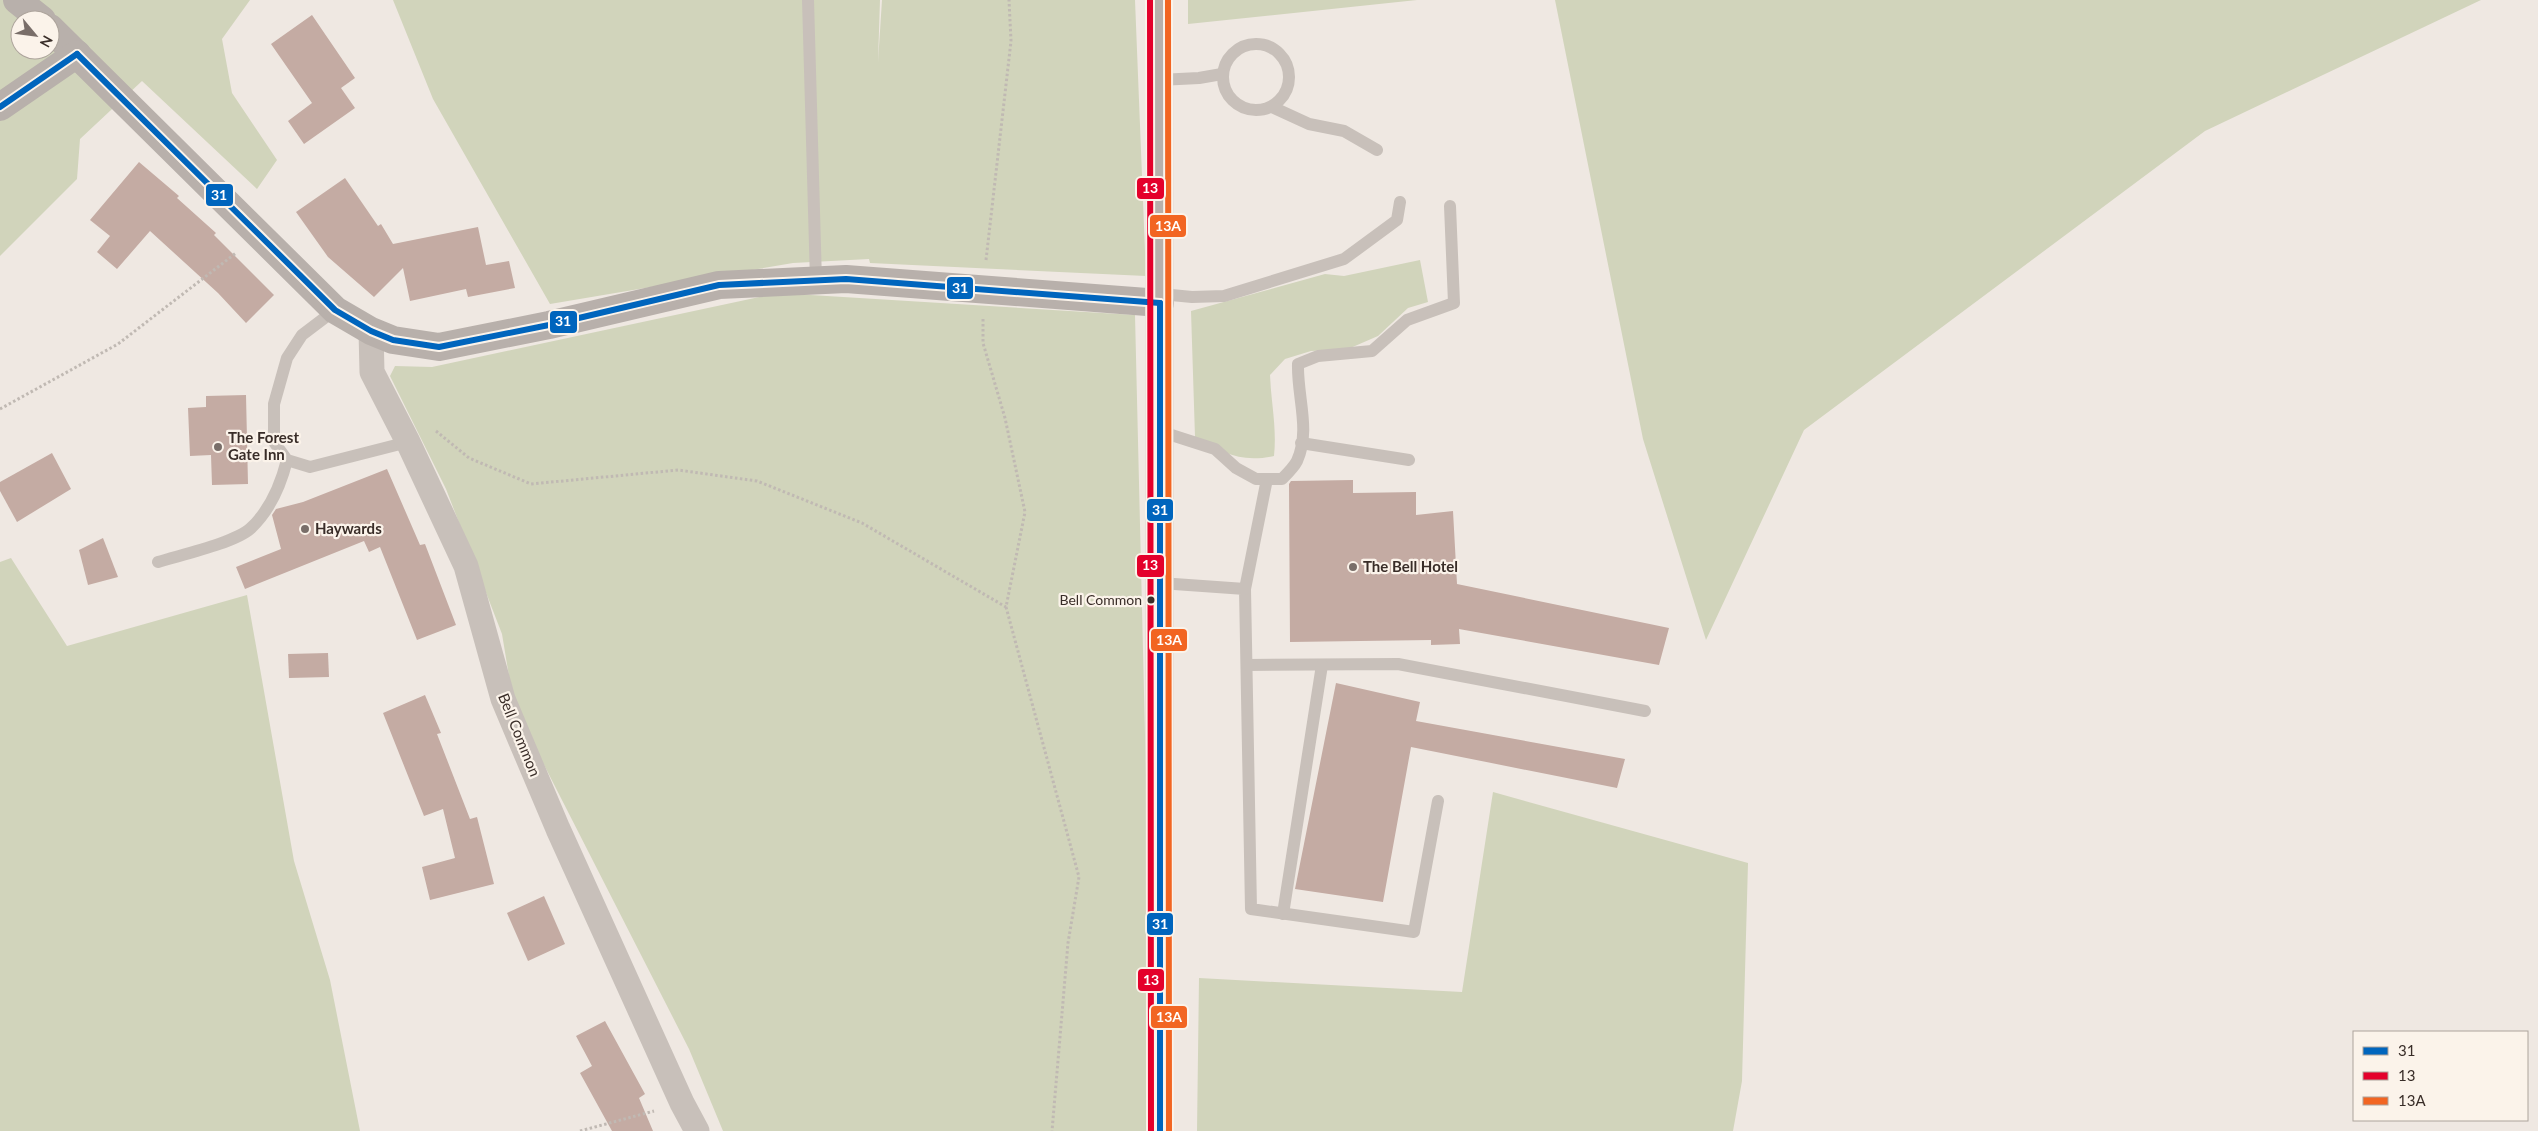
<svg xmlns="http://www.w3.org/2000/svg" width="2538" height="1131" font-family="Lato,sans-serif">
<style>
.green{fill:#d1d4bb;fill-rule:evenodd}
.building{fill:#c4aba3}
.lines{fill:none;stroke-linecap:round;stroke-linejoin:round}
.path{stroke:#c0b9b3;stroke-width:3;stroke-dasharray:2.5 2.5;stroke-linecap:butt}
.lane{stroke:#c8c0ba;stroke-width:12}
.street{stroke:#c8c0ba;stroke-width:25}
.secondary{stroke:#b8b0ab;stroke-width:28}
.bus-1-casing{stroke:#fbf3ea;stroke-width:10}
.bus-2-casing{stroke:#fbf3ea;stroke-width:10}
.bus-3-casing{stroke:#fbf3ea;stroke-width:10}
.bus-1{stroke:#0065bd;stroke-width:6}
.bus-2{stroke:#e4002b;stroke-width:6}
.bus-3{stroke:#f26522;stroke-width:6}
.poi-dot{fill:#796e69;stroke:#fbf3ea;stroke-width:2}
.bus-dot{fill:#392d28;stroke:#fbf3ea;stroke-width:2}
.labels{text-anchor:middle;stroke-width:4.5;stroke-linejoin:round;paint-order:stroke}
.bus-label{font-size:14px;fill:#392d28;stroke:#fbf3ea;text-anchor:end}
.poi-label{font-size:15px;font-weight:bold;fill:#392d28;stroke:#fbf3ea;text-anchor:start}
.street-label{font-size:15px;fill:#392d28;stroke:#fbf3ea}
.line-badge{stroke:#fbf3ea;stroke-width:2}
.badge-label{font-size:14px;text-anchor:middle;font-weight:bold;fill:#fff}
</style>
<rect width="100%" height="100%" fill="#efe8e2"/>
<!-- green -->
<g class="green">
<path d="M0 0H250L222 39 232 93 277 160 257 189 142 81 80 139 77 179 0 256ZM20 20H50V50H20Z"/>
<path d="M393 0H880L878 62 882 0H1135L1146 276 870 263 869 259 793 263 550 304 433 99Z"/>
<path d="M1188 0H1417L1188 24Z"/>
<path d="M1555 0H2481L2205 131 1804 430 1706 640 1643 439Z"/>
<path d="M1420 260 1428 302 1408 308 1378 336 1348 349 1311 351 1285 359 1270 375C1271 402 1277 428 1274 456 1240 463 1224 453 1195 437L1191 311 1325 274 1344 276Z"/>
<path d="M778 293 1135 315 1153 1070 1147 1131H723L689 1049 514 706 502 634 446 489 390 376 395 366 432 367Z"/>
<path d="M11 558 67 646 247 595 294 861 330 980 360 1131H0V562Z"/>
<path d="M1493 792 1748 863 1742 1081 1733 1131H1197L1199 978 1462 992Z"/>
</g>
<!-- building -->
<g class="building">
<path d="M312 15 355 78 341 88 355 108 304 144 288 121 312 103 271 44Z"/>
<path d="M139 162 179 196 177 198 216 233 214 235 274 295 246 323 218 293 150 231 117 269 97 252 110 236 90 220Z"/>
<path d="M345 178 378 226 381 224 393 244 478 227 486 265 509 261 515 288 468 297 466 289 410 301 403 268 374 297 328 257 296 212Z"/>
<path d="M246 395 248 484 212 485 211 455 190 456 188 408 206 407V396Z"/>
<path d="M52 453 71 489 17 522 0 491V482Z"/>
<path d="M387 469 420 545 425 544 456 625 417 640 380 547 369 552 364 541 245 589 236 567 281 549 272 515 276 509 303 502Z"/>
<path d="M1353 480V493L1416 492V515L1453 511 1457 584 1669 628 1659 665 1459 629 1460 644 1431 645V640L1290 642 1289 484 1291 481Z"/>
<path d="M103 538 118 577 88 585 79 550Z"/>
<path d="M328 653 329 677 289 678 288 654Z"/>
<path d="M1336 683 1420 702 1416 721 1625 759 1617 788 1411 747 1383 902 1295 889Z"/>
<path d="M425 695 441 733 437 734 470 819 477 817 494 884 430 900 422 867 455 858 443 809 424 816 383 713Z"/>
<path d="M544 896 565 944 528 961 507 913Z"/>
<path d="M605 1021 645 1094 639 1098 653 1131H612L580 1073 592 1066 576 1036Z"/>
</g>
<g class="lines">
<!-- path -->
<g class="path">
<path d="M986 260 1011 41 1009 0"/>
<path d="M983 319V343L1005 418 1025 512 1006 607 1079 877 1068 943 1052 1131"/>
<path d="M0 409 118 344 236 253"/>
<path d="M436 431 469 458 531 484 678 470 757 481 862 523 1006 607"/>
<path d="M580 1131 654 1111"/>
</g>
<!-- lane -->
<g class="lane">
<path d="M808 0 816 281"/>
<circle cx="1256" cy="77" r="33"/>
<path d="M1159 80 1199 78 1222 74"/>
<path d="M1272 107 1309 124 1344 131 1377 150"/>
<path d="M1161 294 1192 297 1224 296 1344 259 1397 220 1400 202"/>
<path d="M335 310 302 335 287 358 274 404V442L287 460 310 467 408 442"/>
<path d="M1159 431 1215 449 1236 468 1256 479H1282C1287 474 1294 467 1297 461 1311 430 1297 397 1298 364L1318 356 1372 351 1407 320 1454 303 1450 206"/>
<path d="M1301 443 1409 460"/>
<path d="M158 562C180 555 235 543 251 528 270 510 281 484 287 460"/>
<path d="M1160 583 1245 589 1251 909 1414 932 1438 801"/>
<path d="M1245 589 1267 479"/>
<path d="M1247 665 1398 664 1645 711"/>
<path d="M1283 914 1322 665"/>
</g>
<!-- street -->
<path class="street" d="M371 331 372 372 408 442 466 566 503 699 558 829 682 1103 697 1131"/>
<!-- secondary -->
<g class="secondary">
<path d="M17 0 42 20"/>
<path d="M1159 0 1160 1131"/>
<path d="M50 28 335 310 371 331 393 340 439 347 549 325 719 285 846 279 1160 303"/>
<path d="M0 107 77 54"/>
</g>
<defs>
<g id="bus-1">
<path d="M77 54 335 310 371 331 393 340 439 347 549 325 719 285 846 279 1160 303"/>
<path d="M0 107 77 54"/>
<path d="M1160 303V1131"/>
</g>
<path id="bus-2" d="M1150 0 1151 1131"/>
<path id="bus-3" d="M1168 0 1169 1131"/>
</defs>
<!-- bus-1 casing -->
<use href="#bus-1" class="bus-1-casing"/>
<!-- bus-2 casing -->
<use href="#bus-2" class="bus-2-casing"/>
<!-- bus-3 casing -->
<use href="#bus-3" class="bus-3-casing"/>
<!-- bus-1 -->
<use href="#bus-1" class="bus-1"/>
<!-- bus-2 -->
<use href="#bus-2" class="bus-2"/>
<!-- bus-3 -->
<use href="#bus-3" class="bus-3"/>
</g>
<!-- markers -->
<g class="poi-dot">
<circle cx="218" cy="447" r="5"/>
<circle cx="305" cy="529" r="5"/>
<circle cx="1353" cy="567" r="5"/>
</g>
<circle class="bus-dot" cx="1151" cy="600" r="4.5"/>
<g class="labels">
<!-- bus labels -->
<g class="bus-label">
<text x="1142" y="605">Bell Common</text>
</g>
<!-- poi labels -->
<g class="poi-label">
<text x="228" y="443">The Forest<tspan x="228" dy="17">Gate Inn</tspan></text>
<text x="315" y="534">Haywards</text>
<text x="1363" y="572">The Bell Hotel</text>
</g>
<!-- street labels -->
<g class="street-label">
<text transform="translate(519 735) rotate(68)" y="5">Bell Common</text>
</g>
</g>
<g class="line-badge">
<rect x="1136" y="177" width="29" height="23" rx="5" fill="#e4002b"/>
<rect x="205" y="183" width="29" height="24" rx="5" fill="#0065bd"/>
<rect x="1149" y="214" width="38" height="24" rx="5" fill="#f26522"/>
<rect x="946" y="276" width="28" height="24" rx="5" fill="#0065bd"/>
<rect x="549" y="310" width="29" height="24" rx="5" fill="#0065bd"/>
<rect x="1146" y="498" width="28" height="24" rx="5" fill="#0065bd"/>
<rect x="1136" y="554" width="29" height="24" rx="5" fill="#e4002b"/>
<rect x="1150" y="628" width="38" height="24" rx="5" fill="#f26522"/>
<rect x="1146" y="912" width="28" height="24" rx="5" fill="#0065bd"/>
<rect x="1137" y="968" width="28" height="24" rx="5" fill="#e4002b"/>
<rect x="1150" y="1005" width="38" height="24" rx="5" fill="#f26522"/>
</g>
<g class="badge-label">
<text x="1150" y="193">13</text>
<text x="219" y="200">31</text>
<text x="1168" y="231">13A</text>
<text x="960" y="293">31</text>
<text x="563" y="326">31</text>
<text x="1160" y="515">31</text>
<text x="1150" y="570">13</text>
<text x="1169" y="645">13A</text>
<text x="1160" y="929">31</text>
<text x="1151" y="985">13</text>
<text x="1169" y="1022">13A</text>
</g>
<!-- legend -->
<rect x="2353" y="1031" width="175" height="90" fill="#fbf3ea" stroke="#ada49c"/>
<rect x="2363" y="1047" width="25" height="8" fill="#0065bd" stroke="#ada49c"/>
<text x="2398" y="1056" font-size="15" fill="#392d28">31</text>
<rect x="2363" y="1072" width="25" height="8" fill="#e4002b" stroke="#ada49c"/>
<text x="2398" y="1081" font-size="15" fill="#392d28">13</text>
<rect x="2363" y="1097" width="25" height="8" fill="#f26522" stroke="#ada49c"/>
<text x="2398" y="1106" font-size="15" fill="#392d28">13A</text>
<!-- north arrow -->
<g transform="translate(35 35) rotate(119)"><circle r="24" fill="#fbf3ea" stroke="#ada49c"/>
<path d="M0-4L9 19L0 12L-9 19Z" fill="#796e69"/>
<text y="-8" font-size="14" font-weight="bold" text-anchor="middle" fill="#392d28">N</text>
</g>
</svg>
